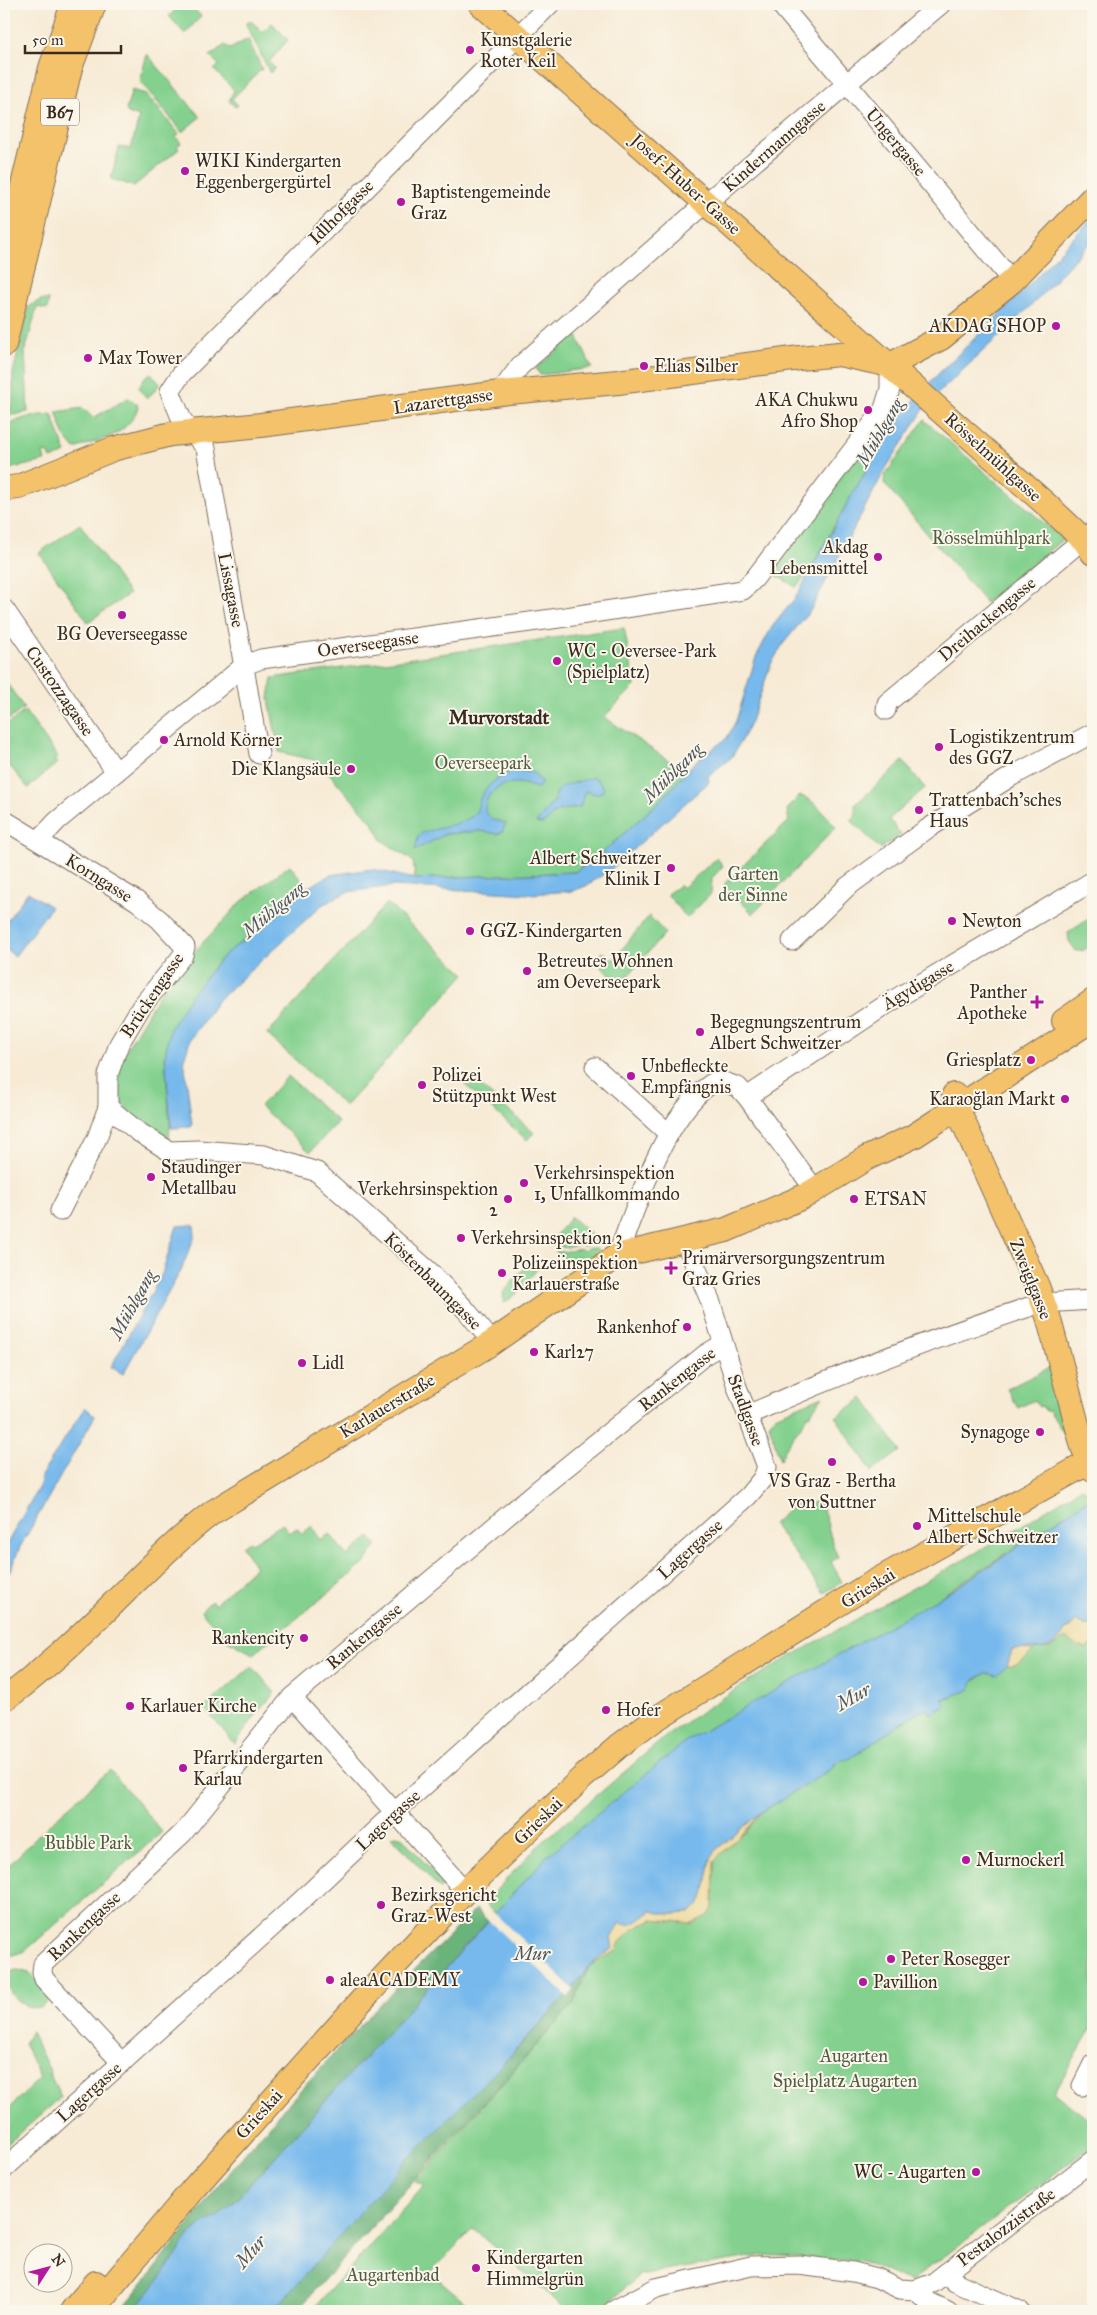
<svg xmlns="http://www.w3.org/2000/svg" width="1097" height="2315" font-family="'IM FELL Great Primer',serif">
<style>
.green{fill:#84d18f;stroke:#607e56}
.forest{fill:#6bb37a;stroke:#536e4c}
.sand{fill:#eeda9e;stroke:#94825e}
.water{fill:#77b9ec;stroke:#597285}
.pier{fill:#f7ebd6}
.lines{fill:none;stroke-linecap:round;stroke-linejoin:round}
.minor-casing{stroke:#7d6e5e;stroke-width:21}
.major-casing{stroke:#7d6e5e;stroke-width:26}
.minor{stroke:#fff;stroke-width:19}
.major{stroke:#f4c26a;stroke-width:24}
.poi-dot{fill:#b5179e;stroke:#fbf7ec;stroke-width:2}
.labels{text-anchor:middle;stroke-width:4;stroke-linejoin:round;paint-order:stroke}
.shield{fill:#fbf7ec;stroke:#75685c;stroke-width:1}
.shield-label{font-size:16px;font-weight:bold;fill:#3b2a1e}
.poi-label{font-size:18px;fill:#3b2a1e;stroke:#fbf7ec;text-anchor:start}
.street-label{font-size:18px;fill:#3b2a1e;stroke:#fbf7ec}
.park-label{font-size:18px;fill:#515c40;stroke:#fbf7ec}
.water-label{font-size:19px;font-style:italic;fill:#4d555c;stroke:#fbf7ec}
.neighbourhood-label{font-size:19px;font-weight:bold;fill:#3b2a1e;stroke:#fbf7ec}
</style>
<rect width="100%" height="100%" fill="#fbf7ec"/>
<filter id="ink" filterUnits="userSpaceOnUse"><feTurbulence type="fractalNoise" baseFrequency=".02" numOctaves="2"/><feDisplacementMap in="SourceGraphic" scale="10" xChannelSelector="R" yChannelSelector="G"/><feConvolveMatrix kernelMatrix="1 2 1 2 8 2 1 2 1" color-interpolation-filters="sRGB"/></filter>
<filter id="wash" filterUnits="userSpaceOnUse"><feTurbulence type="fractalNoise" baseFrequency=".0096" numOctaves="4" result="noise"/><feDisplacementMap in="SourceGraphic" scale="20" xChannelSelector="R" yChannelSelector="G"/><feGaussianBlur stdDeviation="1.12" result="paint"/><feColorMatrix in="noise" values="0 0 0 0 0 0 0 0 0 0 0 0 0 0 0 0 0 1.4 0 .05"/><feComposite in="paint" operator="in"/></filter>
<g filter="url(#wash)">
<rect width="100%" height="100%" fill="#f7ebd6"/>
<!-- green -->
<g class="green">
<path d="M182 4H188L201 16 185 34 169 16Z"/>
<path d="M250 20 263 32 272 23 288 40 269 62 275 68 270 73 246 24Z"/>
<path d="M248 39 262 69 232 99 238 105 236 107 229 101 234 90 214 70 219 65 210 56 225 45 230 49Z"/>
<path d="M147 54 200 117 182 132 140 81Z"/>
<path d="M132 90 146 94 179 134 176 137 181 143 177 146 179 149 134 186 111 179 119 147 131 149 139 117 128 113 126 110Z"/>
<path d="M41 300H49L47 309 37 307 25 352 28 412 8 416 13 401V373L29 306Z"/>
<path d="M576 334 592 368 540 375 536 368Z"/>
<path d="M151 373 160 384 147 399 139 387 144 378Z"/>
<path d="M128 398 137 404 138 408C126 437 103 438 75 449L65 437 56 412 83 408 93 418Z"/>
<path d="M894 398 906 408 855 489 809 572 796 587 774 574 757 582Z"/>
<path d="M52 414 66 453 51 459 48 452 43 453 45 461 4 470V425L31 416Z"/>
<path d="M924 420 1063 539 986 603 884 483 885 475Z"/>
<path d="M80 524 129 594 88 622 39 553Z"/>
<path d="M624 628 635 686 604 717 687 773 663 798 600 855 575 872 415 879 413 861 382 840 373 823 318 761 279 752 269 699 272 678Z"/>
<path d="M4 679 24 708 4 723Z"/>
<path d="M25 711 58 757 55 760 57 763 28 788 4 759V727Z"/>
<path d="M903 761 925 788 889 819 901 835 880 849 851 820 856 815 855 805Z"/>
<path d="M799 796C814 798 826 816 836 827L753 914 725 886V883L789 821 787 810Z"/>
<path d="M717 858 723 866 712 878 711 894 687 918 667 894 680 885 683 888Z"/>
<path d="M290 865 307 888 274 918 224 955 165 1056 170 1126 169 1140 148 1129 127 1110 115 1092 116 1067 167 981 241 902Z"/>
<path d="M387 903 465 974 345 1106 267 1034Z"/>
<path d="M649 916 665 933 621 984 594 961 603 952 613 960Z"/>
<path d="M1093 916V944L1084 950 1076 951 1069 941 1068 933Z"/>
<path d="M467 1074 534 1133 527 1140 461 1081Z"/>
<path d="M288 1076 338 1122 310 1152 260 1106Z"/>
<path d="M571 1217 594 1237 595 1244 587 1243 584 1247 581 1244 567 1248 548 1244Z"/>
<path d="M587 1248H597L600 1251 578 1265 563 1259 554 1251 562 1252 581 1249 584 1251Z"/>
<path d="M532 1265 538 1267C528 1282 520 1293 504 1303L503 1293 526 1266Z"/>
<path d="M1051 1367 1075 1451 1049 1410 1046 1411 1042 1406 1039 1407 1034 1400 1018 1408 1007 1389Z"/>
<path d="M823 1396 789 1442 780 1460 769 1424 775 1416Z"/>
<path d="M863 1398 900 1451 872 1472 836 1417Z"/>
<path d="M1082 1487 1093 1496 546 1857 495 1914 484 1903 537 1847 665 1737C762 1667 869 1614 972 1555 1010 1534 1046 1510 1082 1487Z"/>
<path d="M818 1500C829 1517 828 1538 838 1557L831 1562 842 1582 824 1593 773 1524 796 1503 801 1509Z"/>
<path d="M283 1524 289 1533 297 1528 302 1534 312 1526 320 1540 330 1534 347 1556 370 1537 377 1545 365 1563 253 1654 227 1640 201 1611 211 1601 215 1604 255 1567 242 1546 250 1541 252 1543Z"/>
<path d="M1066 1638 1086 1649 1093 1643V2025L1054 2093 1093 2123V2145L910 2282 862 2261 763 2255 639 2275 600 2311H568L473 2229 430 2272 476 2311H311L425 2185 415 2182 573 2004 589 1966 616 1951 620 1942 632 1930 652 1919 692 1923 713 1907 714 1861 735 1840 746 1832 760 1813 831 1769 841 1759H849L917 1713 926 1709 932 1714 945 1705 942 1700 952 1696 1008 1658 1041 1648H1050Z"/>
<path d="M252 1666 275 1693 260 1709 235 1744 204 1708Z"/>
<path d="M110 1770 162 1832 25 1951 13 1955H4V1870L58 1816Z"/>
<path d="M395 1835 401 1836 444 1885 440 1889 392 1837Z"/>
<path d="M18 1970 29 1973 49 1995 50 1999 41 2008C24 2009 7 1997 7 1979L13 1971Z"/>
<path d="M31 2032 50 2071 49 2073 61 2097 4 2147V2113L40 2078 24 2043Z"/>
</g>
<!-- forest -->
<g class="forest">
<path d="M476 1909 488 1921 236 2200 216 2218 204 2223 190 2235 164 2274 133 2311H120C159 2266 193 2217 230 2171 307 2079 390 1992 476 1909Z"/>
<path d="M589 1966 573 2004 296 2311H273C317 2261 359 2209 405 2161 468 2097 535 2037 589 1966Z"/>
</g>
<!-- sand -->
<g class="sand">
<path d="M1076 1621 1085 1625H1093V1643L1086 1649 1072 1643 1066 1638 1050 1648C1052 1641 1061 1638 1065 1630L1070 1628Z"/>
<path d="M1023 1649 1033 1651C1024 1659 1020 1667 1007 1666L1012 1650Z"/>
<path d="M760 1813C748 1832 729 1844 714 1861L713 1907 707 1916 692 1923 652 1919 632 1930 620 1942 616 1951 589 1966 598 1958 620 1923C635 1925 639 1919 651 1911 684 1918 700 1915 707 1880 708 1873 708 1863 711 1857 719 1841 747 1825 760 1813Z"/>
</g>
<!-- water -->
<g class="water">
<path d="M1093 217V239L1038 299 928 403 886 468 810 611 783 644 771 664 750 724 732 757 708 776 709 782 610 870 586 886 573 891 530 894 394 886 347 892 322 905 217 1001 190 1040 184 1059 192 1125 191 1127 171 1128 165 1056 170 1029 193 992 224 955 274 918 307 888 330 875 372 869 415 879 575 872 600 855 663 798 694 763 727 738 736 721 756 657 772 627 796 597 855 489 900 417 929 383 1023 291Z"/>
<path d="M515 770 534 773 542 783 538 788C531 787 525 783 519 783 500 782 484 793 485 812L493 820 506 823 502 832 498 834 481 831 446 834 415 850 418 837 423 832C434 830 468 822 475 814 478 810 478 804 480 799 486 784 501 775 515 770Z"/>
<path d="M593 777 598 780 604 788 602 792 595 794 585 791 580 807 557 811 543 824 536 823 555 800 556 794 561 787Z"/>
<path d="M28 892 51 907 15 956 4 948V925Z"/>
<path d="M194 1225 195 1236 181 1270 123 1374 111 1367 162 1274 177 1226Z"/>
<path d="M85 1407 95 1416 20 1547 4 1584V1549L41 1483V1476Z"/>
<path d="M1093 1496V1625H1085L1076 1621 1070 1628 1065 1630C1054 1655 1034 1647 1012 1650L1007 1666 997 1676 986 1673 974 1680 970 1690 942 1699 946 1705 932 1714 926 1709 917 1713 849 1759 837 1761 831 1769 760 1813 717 1849 711 1858 704 1896 698 1905 689 1913 666 1914 651 1911C641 1918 632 1929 620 1923L611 1938 613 1948 589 1966 571 1990 496 2071 404 2163 273 2311H133L164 2274 190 2235 204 2223 216 2218 236 2200 546 1857 686 1741 956 1588Z"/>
</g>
<!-- pier -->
<path class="pier" d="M493 1912 574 1990 568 1997 487 1919Z"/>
</g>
<g filter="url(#ink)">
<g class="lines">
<defs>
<g id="minor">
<path d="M780 4 1012 281"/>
<path d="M500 393 520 366 706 203 941 4"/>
<path d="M4 609 116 772"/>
<path d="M886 710 887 703 1093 531"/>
<path d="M259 754 206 448 182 420 170 391 182 373 550 4"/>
<path d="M4 820 137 901 160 920 185 947 183 955 141 1007 119 1044 108 1075V1107L97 1138 60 1211"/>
<path d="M39 840 57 821 245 665 261 659 566 617 743 590 755 578 884 409 890 389V365"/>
<path d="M792 941 847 887 927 829 1012 776 1093 733"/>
<path d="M595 1067 668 1133"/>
<path d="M747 1097 887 1004 1093 881"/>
<path d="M108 1107 137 1131 169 1151 198 1150 264 1155 317 1172 429 1271 466 1310 492 1342"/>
<path d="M617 1256C637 1206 668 1104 718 1080L738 1087 747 1097 815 1190"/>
<path d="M748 1415C841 1373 935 1338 1032 1306L1043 1303 1093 1300"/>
<path d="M292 1697 465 1891"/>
<path d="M122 2063 44 1979 42 1972 43 1964 183 1833 292 1697 538 1490 706 1354 723 1344"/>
<path d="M1082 2086 1093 2064"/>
<path d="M4 2169 304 1898 396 1811 748 1496 763 1478 767 1467 737 1387 710 1300 685 1241"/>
<path d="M946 2273 955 2282 1020 2311"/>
<path d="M915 2290 929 2302 948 2311"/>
<path d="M613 2311 656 2288 751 2266 799 2265 853 2272 877 2278 900 2289 915 2290 933 2283 1093 2160"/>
</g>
<g id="major">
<path d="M481 4 1049 507 1084 540 1093 553"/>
<path d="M4 265 51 68 73 4"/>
<path d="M4 345 70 68 94 4"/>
<path d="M890 365 941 338 1012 281 1093 197"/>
<path d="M4 489 18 487 113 449 171 434 261 425 500 393 618 382 800 358 839 354 890 365"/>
<path d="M1064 1021 1093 1001"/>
<path d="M954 1095 957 1108 1037 1286 1048 1316 1083 1447 1093 1470"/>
<path d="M4 1699C25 1686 42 1669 61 1653 112 1608 159 1553 213 1512L490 1344 617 1256 726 1230 805 1196 865 1159 914 1136 1093 1019"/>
<path d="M72 2311 96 2283"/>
<path d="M91 2311 193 2189 361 2001 473 1883 582 1778 619 1746 654 1720 867 1586 1093 1460"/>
</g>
</defs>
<!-- minor casing -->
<use href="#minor" class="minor-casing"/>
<!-- major casing -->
<use href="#major" class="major-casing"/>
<!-- minor -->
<use href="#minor" class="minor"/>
<!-- major -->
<use href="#major" class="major"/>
</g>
</g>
<!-- markers -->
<g class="poi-dot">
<circle cx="470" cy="50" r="5"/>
<circle cx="185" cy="171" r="5"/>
<circle cx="401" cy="202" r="5"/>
<circle cx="1056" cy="326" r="5"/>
<circle cx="88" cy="358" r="5"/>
<circle cx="644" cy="366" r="5"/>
<circle cx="868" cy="410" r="5"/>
<circle cx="878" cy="557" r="5"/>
<circle cx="122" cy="615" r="5"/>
<circle cx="557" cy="661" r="5"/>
<circle cx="164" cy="740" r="5"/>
<circle cx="939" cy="747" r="5"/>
<circle cx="351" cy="769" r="5"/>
<circle cx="919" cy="810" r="5"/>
<circle cx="671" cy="868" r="5"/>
<circle cx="952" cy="921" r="5"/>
<circle cx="470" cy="931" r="5"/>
<circle cx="527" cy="971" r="5"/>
<path d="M1034.5 994.5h5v5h5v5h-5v5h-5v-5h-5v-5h5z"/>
<circle cx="700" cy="1032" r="5"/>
<circle cx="1031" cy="1060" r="5"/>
<circle cx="631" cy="1076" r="5"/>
<circle cx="422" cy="1085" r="5"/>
<circle cx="1065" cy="1099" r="5"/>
<circle cx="151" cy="1177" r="5"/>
<circle cx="524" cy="1183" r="5"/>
<circle cx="508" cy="1199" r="5"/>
<circle cx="854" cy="1199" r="5"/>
<circle cx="461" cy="1238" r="5"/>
<path d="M668.5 1260.5h5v5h5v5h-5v5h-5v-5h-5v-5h5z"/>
<circle cx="502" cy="1273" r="5"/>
<circle cx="687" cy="1327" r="5"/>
<circle cx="534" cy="1352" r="5"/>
<circle cx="302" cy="1363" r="5"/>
<circle cx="1040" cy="1432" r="5"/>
<circle cx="832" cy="1462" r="5"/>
<circle cx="917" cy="1526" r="5"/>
<circle cx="304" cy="1638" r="5"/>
<circle cx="130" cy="1706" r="5"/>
<circle cx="606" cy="1710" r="5"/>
<circle cx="183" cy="1768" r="5"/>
<circle cx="966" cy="1860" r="5"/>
<circle cx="381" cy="1905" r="5"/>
<circle cx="891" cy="1959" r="5"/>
<circle cx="330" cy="1980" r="5"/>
<circle cx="863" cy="1982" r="5"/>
<circle cx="976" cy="2172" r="5"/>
<circle cx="476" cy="2268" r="5"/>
</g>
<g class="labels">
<!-- shield labels -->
<rect class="shield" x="41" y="98.5" width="38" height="27" rx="4"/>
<g class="shield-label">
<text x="60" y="118">B67</text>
</g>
<!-- poi labels -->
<g class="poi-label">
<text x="480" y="46">Kunstgalerie<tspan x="480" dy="21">Roter Keil</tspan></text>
<text x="195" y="167">WIKI Kindergarten<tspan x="195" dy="21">Eggenbergergürtel</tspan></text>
<text x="411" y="198">Baptistengemeinde<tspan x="411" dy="21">Graz</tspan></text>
<text x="1046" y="332" text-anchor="end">AKDAG SHOP</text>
<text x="98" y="364">Max Tower</text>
<text x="654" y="372">Elias Silber</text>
<text x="858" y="406" text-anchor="end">AKA Chukwu<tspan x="858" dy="21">Afro Shop</tspan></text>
<text x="868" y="553" text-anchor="end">Akdag<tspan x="868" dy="21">Lebensmittel</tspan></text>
<text x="122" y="640" text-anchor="middle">BG Oeverseegasse</text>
<text x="567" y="657">WC - Oeversee-Park<tspan x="567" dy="21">(Spielplatz)</tspan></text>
<text x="949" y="743">Logistikzentrum<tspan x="949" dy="21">des GGZ</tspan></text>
<text x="174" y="746">Arnold Körner</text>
<text x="341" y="775" text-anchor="end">Die Klangsäule</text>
<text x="929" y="806">Trattenbach'sches<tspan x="929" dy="21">Haus</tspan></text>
<text x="661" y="864" text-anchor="end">Albert Schweitzer<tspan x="661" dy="21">Klinik I</tspan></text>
<text x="962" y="927">Newton</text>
<text x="480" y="937">GGZ-Kindergarten</text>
<text x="537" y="967">Betreutes Wohnen<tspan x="537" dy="21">am Oeverseepark</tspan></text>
<text x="1027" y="998" text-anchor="end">Panther<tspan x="1027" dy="21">Apotheke</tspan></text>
<text x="710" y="1028">Begegnungszentrum<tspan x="710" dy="21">Albert Schweitzer</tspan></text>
<text x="1021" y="1066" text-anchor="end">Griesplatz</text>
<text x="641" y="1072">Unbefleckte<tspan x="641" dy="21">Empfängnis</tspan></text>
<text x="432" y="1081">Polizei<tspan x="432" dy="21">Stützpunkt West</tspan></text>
<text x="1055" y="1105" text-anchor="end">Karaoğlan Markt</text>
<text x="161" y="1173">Staudinger<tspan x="161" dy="21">Metallbau</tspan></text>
<text x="534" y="1179">Verkehrsinspektion<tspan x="534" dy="21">1, Unfallkommando</tspan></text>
<text x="498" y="1195" text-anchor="end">Verkehrsinspektion<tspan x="498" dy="21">2</tspan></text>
<text x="864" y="1205">ETSAN</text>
<text x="471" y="1244">Verkehrsinspektion 3</text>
<text x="682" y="1264">Primärversorgungszentrum<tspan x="682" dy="21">Graz Gries</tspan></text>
<text x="512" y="1269">Polizeiinspektion<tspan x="512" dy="21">Karlauerstraße</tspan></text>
<text x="677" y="1333" text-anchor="end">Rankenhof</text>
<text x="544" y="1358">Karl27</text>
<text x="312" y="1369">Lidl</text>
<text x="1030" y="1438" text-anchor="end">Synagoge</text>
<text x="832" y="1487" text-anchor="middle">VS Graz - Bertha<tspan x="832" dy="21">von Suttner</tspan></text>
<text x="927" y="1522">Mittelschule<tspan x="927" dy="21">Albert Schweitzer</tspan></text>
<text x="294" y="1644" text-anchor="end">Rankencity</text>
<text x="140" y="1712">Karlauer Kirche</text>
<text x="616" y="1716">Hofer</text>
<text x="193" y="1764">Pfarrkindergarten<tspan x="193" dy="21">Karlau</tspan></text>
<text x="976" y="1866">Murnockerl</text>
<text x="391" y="1901">Bezirksgericht<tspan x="391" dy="21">Graz-West</tspan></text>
<text x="901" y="1965">Peter Rosegger</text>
<text x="340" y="1986">aleaACADEMY</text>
<text x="873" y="1988">Pavillion</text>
<text x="966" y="2178" text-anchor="end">WC - Augarten</text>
<text x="486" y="2264">Kindergarten<tspan x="486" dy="21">Himmelgrün</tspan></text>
</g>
<!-- street labels -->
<g class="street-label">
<text transform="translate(896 142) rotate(50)" y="6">Ungergasse</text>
<text transform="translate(774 146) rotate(-41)" y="6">Kindermanngasse</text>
<text transform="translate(686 184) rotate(42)" y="6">Josef-Huber-Gasse</text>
<text transform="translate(341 212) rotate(-45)" y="6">Idlhofgasse</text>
<text transform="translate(443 401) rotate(-8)" y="6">Lazarettgasse</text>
<text transform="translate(993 457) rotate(42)" y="6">Rösselmühlgasse</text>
<text transform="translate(231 590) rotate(79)" y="6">Lissagasse</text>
<text transform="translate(987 619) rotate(-40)" y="6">Dreihackengasse</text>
<text transform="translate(368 644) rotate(-8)" y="6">Oeverseegasse</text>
<text transform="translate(60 691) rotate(55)" y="6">Custozzagasse</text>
<text transform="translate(99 878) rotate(32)" y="6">Korngasse</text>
<text transform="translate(918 985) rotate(-31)" y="6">Ägydigasse</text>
<text transform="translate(152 995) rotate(-56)" y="6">Brückengasse</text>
<text transform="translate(1031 1279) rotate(68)" y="6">Zweiglgasse</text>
<text transform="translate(433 1281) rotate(45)" y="6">Köstenbaumgasse</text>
<text transform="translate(677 1379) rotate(-38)" y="6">Rankengasse</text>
<text transform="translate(387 1406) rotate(-31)" y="6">Karlauerstraße</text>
<text transform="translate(746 1410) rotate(70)" y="6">Stadlgasse</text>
<text transform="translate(690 1549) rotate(-42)" y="6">Lagergasse</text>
<text transform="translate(868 1588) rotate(-32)" y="6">Grieskai</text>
<text transform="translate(364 1636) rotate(-40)" y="6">Rankengasse</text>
<text transform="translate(388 1820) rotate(-43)" y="6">Lagergasse</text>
<text transform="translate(538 1821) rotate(-44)" y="6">Grieskai</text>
<text transform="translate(84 1926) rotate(-43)" y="6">Rankengasse</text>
<text transform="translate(89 2092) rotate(-42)" y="6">Lagergasse</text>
<text transform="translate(259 2114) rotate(-48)" y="6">Grieskai</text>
<text transform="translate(1006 2227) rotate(-37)" y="6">Pestalozzistraße</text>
</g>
<!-- park labels -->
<g class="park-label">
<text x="991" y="544">Rösselmühlpark</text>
<text x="483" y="769">Oeverseepark</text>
<text x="753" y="880">Garten<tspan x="753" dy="21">der Sinne</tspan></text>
<text x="88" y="1849">Bubble Park</text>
<text x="854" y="2062">Augarten</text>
<text x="845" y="2087">Spielplatz Augarten</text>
<text x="393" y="2281">Augartenbad</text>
</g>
<!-- water labels -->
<g class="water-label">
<text transform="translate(879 432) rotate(-60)" y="7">Mühlgang</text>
<text transform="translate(672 772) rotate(-45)" y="7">Mühlgang</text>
<text transform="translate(273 909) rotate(-40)" y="7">Mühlgang</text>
<text transform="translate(132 1304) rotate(-61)" y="7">Mühlgang</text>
<text transform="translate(853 1696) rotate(-30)" y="7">Mur</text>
<text x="532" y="1960">Mur</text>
<text transform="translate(250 2251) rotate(-49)" y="7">Mur</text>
</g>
<!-- neighbourhood labels -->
<g class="neighbourhood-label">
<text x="499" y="724">Murvorstadt</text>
</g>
</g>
<!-- margin -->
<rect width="1097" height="2315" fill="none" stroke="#fbf7ec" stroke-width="20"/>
<!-- north arrow -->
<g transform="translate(48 2268) rotate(54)"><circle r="24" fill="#fbf7ec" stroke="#aea59a"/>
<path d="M0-4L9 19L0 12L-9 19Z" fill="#b5179e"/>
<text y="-8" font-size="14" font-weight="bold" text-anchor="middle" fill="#3b2a1e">N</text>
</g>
<!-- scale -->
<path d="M25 45v8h96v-8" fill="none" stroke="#3b2a1e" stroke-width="2.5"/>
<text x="32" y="45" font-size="15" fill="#3b2a1e" stroke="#fbf7ec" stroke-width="4" paint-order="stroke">50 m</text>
</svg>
